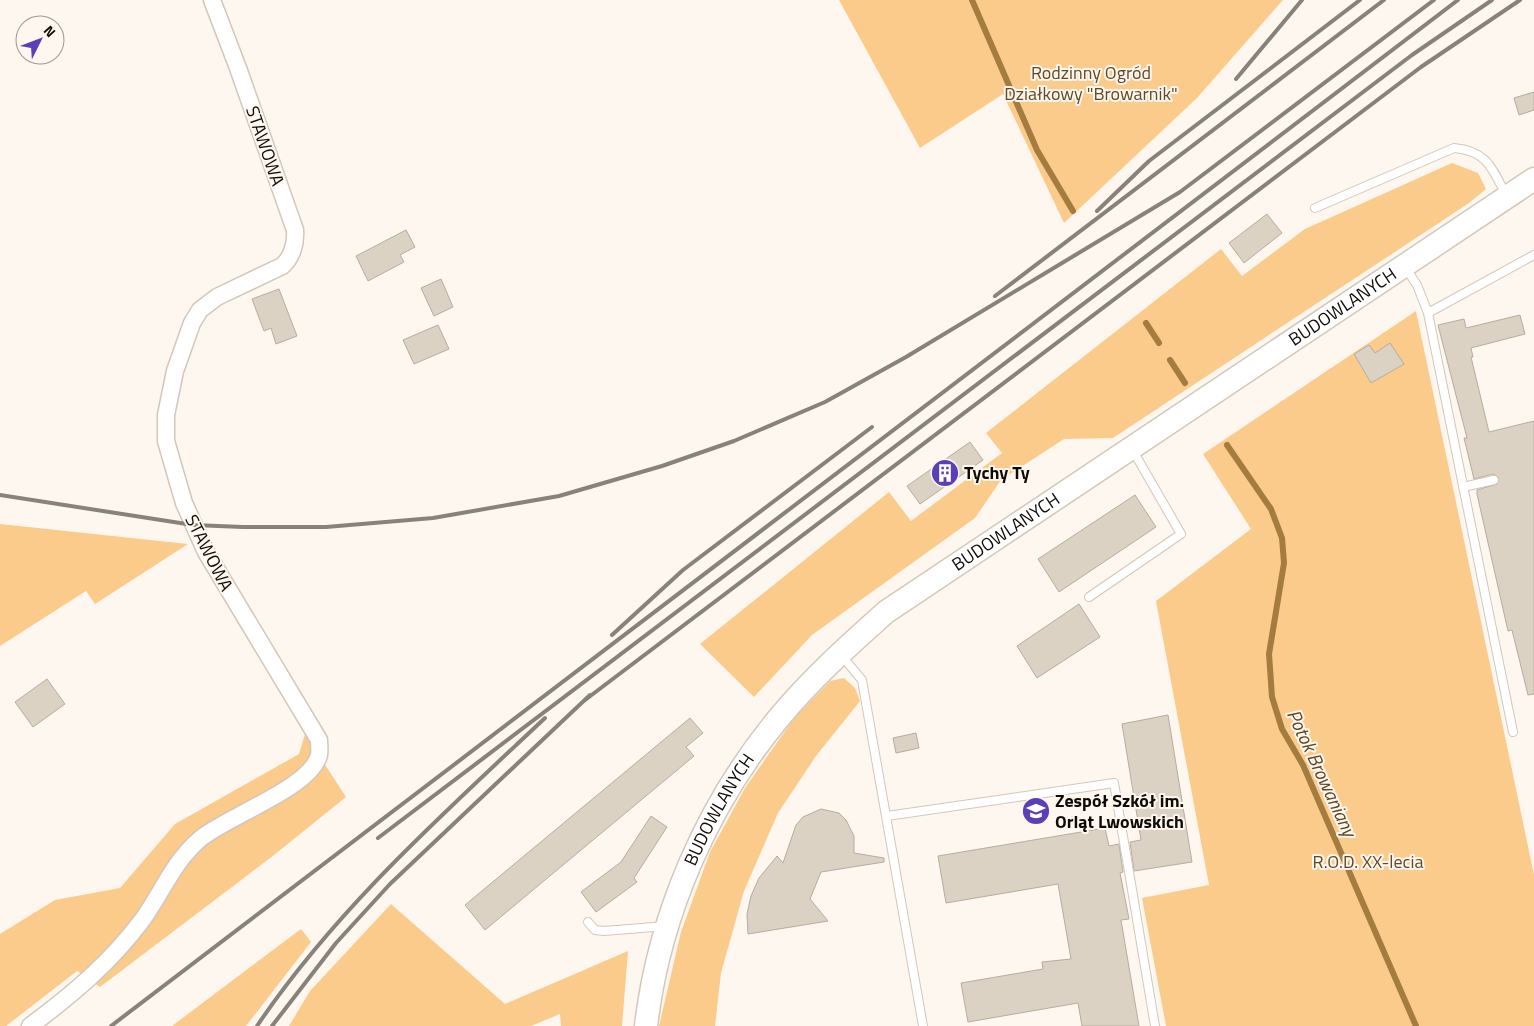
<svg xmlns="http://www.w3.org/2000/svg" width="1534" height="1026" font-family="'Titillium Web',sans-serif">
<style>
.green{fill:#facb8a}
.lines{fill:none;stroke-linecap:round;stroke-linejoin:round}
.stream{stroke:#a57c3f;stroke-width:6}
.building{fill:#dcd2c4;stroke:#b6ac9f}
.lane-casing{stroke:#d2c7ba;stroke-width:10}
.street-casing{stroke:#d2c7ba;stroke-width:19}
.secondary-casing{stroke:#d2c7ba;stroke-width:25}
.lane{stroke:#fff;stroke-width:8}
.street{stroke:#fff;stroke-width:16}
.secondary{stroke:#fff;stroke-width:22}
.rail{stroke:#87827c;stroke-width:4}
.labels{text-anchor:middle;stroke-width:4;stroke-linejoin:round;paint-order:stroke}
.park-label{font-size:18px;fill:#624926;stroke:#fdf7ef}
.street-label{font-size:18px;fill:#0e0b07;stroke:#fdf7ef}
.poi-label{font-size:18px;font-weight:bold;fill:#0e0b07;stroke:#fdf7ef;text-anchor:start}
.water-label{font-size:19px;font-style:italic;fill:#5e4522;stroke:#fdf7ef}
</style>
<rect width="100%" height="100%" fill="#fdf7ef"/>
<!-- green -->
<g class="green">
<path d="M839 0H1283L1197 98 1064 223 1003 94 920 148Z"/>
<path d="M1452 163 1478 173 1486 189 1469 203 1113 438 1064 439 1001 480 975 518 812 635 754 697 700 644 889 492 911 521 1002 453 986 433 1221 249 1242 276 1305 229Z"/>
<path d="M1416 311 1534 875V1026H1166L1142 898 1209 885 1156 601 1251 529 1203 454Z"/>
<path d="M0 524 188 544 95 604 86 591 0 646Z"/>
<path d="M844 678 855 688 860 701 816 756 778 813 744 891 721 973 715 1026H659L681 932 710 852 745 788 795 717 830 681Z"/>
<path d="M305 734 346 797 274 855 100 987 77 971 6 1026H0V934L55 900 120 888 175 824 299 754Z"/>
<path d="M391 904 505 1004 628 951 622 1026H561L560 1014 531 1026H289L310 991Z"/>
<path d="M301 929 311 942 246 1026H172Z"/>
</g>
<g class="lines">
<!-- stream -->
<g class="stream">
<path d="M972 0 1037 150 1073 211"/>
<path d="M1146 323 1159 343"/>
<path d="M1170 360 1185 383"/>
<path d="M1227 445 1271 509 1282 538 1284 563 1269 654 1272 697 1282 729 1303 765 1416 1026"/>
</g>
</g>
<!-- building -->
<g class="building">
<path d="M1534 92V110L1519 115 1514 98Z"/>
<path d="M1267 214 1282 233 1244 263 1229 243Z"/>
<path d="M406 230 415 247 400 255 404 262 368 281 356 256Z"/>
<path d="M441 279 453 307 434 316 421 288Z"/>
<path d="M279 289 297 336 276 344 271 328 264 331 252 299Z"/>
<path d="M1520 315 1525 334 1471 348 1473 357H1471L1489 432 1534 421V694L1528 695 1512 630 1508 631 1477 494V490L1497 484 1499 478 1493 474 1474 479 1464 438H1467L1438 325 1464 319 1466 328Z"/>
<path d="M438 325 449 349 414 364 403 340Z"/>
<path d="M1390 343 1404 364 1371 383 1354 354 1369 345 1375 353Z"/>
<path d="M970 442 983 460 920 504 907 486Z"/>
<path d="M1135 495 1156 527 1059 592 1038 559Z"/>
<path d="M1079 604 1100 637 1037 678 1017 646Z"/>
<path d="M47 679 65 704 33 727 15 702Z"/>
<path d="M1168 715 1192 862 1134 871 1130 842 1141 840 1122 724Z"/>
<path d="M690 718 703 733 686 747 694 756 485 930 465 905Z"/>
<path d="M916 733 919 748 896 753 893 738Z"/>
<path d="M821 809 839 813 846 820 854 836V853L884 858V862L821 872 810 899 828 921 748 934 747 914 751 896 759 878 777 856 783 863 796 825 803 817Z"/>
<path d="M651 816 667 827 634 878 637 882 596 912 581 892 621 862Z"/>
<path d="M1105 828 1109 846 1119 844 1123 872 1120 873 1129 919 1121 920 1139 1026H1082L1078 1003 968 1022 961 983 1043 969 1042 962 1071 959 1058 884 946 903 938 856Z"/>
</g>
<g class="lines">
<defs>
<g id="lane">
<path d="M1315 208 1454 148C1487 151 1492 168 1506 195"/>
<path d="M1405 267 1417 285 1428 313 1513 732"/>
<path d="M1428 313 1534 255"/>
<path d="M1463 487 1494 480"/>
<path d="M1089 597 1181 534 1132 449"/>
<path d="M841 655 862 680 923 1026"/>
<path d="M887 816 1114 783 1155 1026"/>
<path d="M588 922 595 930 604 931 666 926"/>
</g>
<path id="street" d="M30 1026C73 994 111 962 143 919 162 892 174 861 200 839 227 816 311 788 319 755 320 750 319 744 319 740L206 552 184 503 166 441V415L175 371 192 323 200 310 217 297 282 266C292 258 296 243 295 230L238 68 212 0"/>
<g id="secondary">
<path id="s1" d="M646 1026C659 915 707 805 778 719 810 680 848 646 886 612L1534 179"/>
</g>
</defs>
<!-- lane casing -->
<use href="#lane" class="lane-casing"/>
<!-- street casing -->
<use href="#street" class="street-casing"/>
<!-- secondary casing -->
<use href="#secondary" class="secondary-casing"/>
<!-- lane -->
<use href="#lane" class="lane"/>
<!-- street -->
<use href="#street" class="street"/>
<!-- secondary -->
<use href="#secondary" class="secondary"/>
<!-- rail -->
<g class="rail">
<path d="M1236 79 1302 0"/>
<path d="M1097 211 1149 161 1360 0"/>
<path d="M995 296 1384 0"/>
<path d="M0 495 193 525 243 527H326L433 518 559 496 662 466 734 441 825 402 906 357 1067 260 1180 192 1434 0"/>
<path d="M612 635 683 570 872 427"/>
<path d="M585 700 1421 67 1520 0"/>
<path d="M378 838 1412 55 1492 0"/>
<path d="M111 1026 1458 0"/>
<path d="M257 1026C336 909 443 814 545 718"/>
<path d="M272 1026 336 943 390 884 590 695"/>
</g>
</g>
<!-- icons -->
<defs>
<symbol id="building-disc" viewBox="-11 -11 22 22"><circle r="9.5" fill="#5a3fb7" stroke="#fdf7ef"/><path d="M-4-6H4V6H1V3H-1V6H-4ZM-2.5-4.3h1.7v1.8h-1.7ZM.8-4.3h1.7v1.8H.8ZM-2.5-1h1.7V.8h-1.7ZM.8-1h1.7V.8H.8Z" fill="#fff"/></symbol>
<symbol id="school-disc" viewBox="-11 -11 22 22"><circle r="9.5" fill="#5a3fb7" stroke="#fdf7ef"/><path d="M0-5L7-2L0 1L-7-2ZM-4 1L0 2.5L4 1V4Q0 6-4 4Z" fill="#fff"/></symbol>
</defs>
<g fill-rule="evenodd">
<use href="#building-disc" x="929" y="457" width="32" height="32"/>
<use href="#school-disc" x="1020" y="795" width="32" height="32"/>
</g>
<g class="labels">
<!-- park labels -->
<g class="park-label">
<text x="1091" y="79">Rodzinny Ogród<tspan x="1091" dy="21">Działkowy "Browarnik"</tspan></text>
<text x="1368" y="868">R.O.D. XX-lecia</text>
</g>
<!-- street labels -->
<g class="street-label">
<text transform="translate(265 146) rotate(71)" y="6">STAWOWA</text>
<text dy="6" stroke="none"><textPath href="#s1" startOffset="1040">BUDOWLANYCH</textPath></text>
<text dy="6" stroke="none"><textPath href="#s1" startOffset="635">BUDOWLANYCH</textPath></text>
<text transform="translate(209 553) rotate(63)" y="6">STAWOWA</text>
<text dy="6" stroke="none"><textPath href="#s1" startOffset="230">BUDOWLANYCH</textPath></text>
</g>
<!-- poi labels -->
<g class="poi-label">
<text x="964" y="479">Tychy Ty</text>
<text x="1055" y="807">Zespół Szkół im.<tspan x="1055" dy="21">Orląt Lwowskich</tspan></text>
</g>
<!-- water labels -->
<g class="water-label">
<text transform="translate(1322 773) rotate(65)" y="7">Potok Browaniany</text>
</g>
</g>
<!-- north arrow -->
<g transform="translate(40 40) rotate(48)"><circle r="24" fill="#fdf7ef" stroke="#9d9992"/>
<path d="M0-4L9 19L0 12L-9 19Z" fill="#5a3fb7"/>
<text y="-8" font-size="14" font-weight="bold" text-anchor="middle" fill="#0e0b07">N</text>
</g>
</svg>
